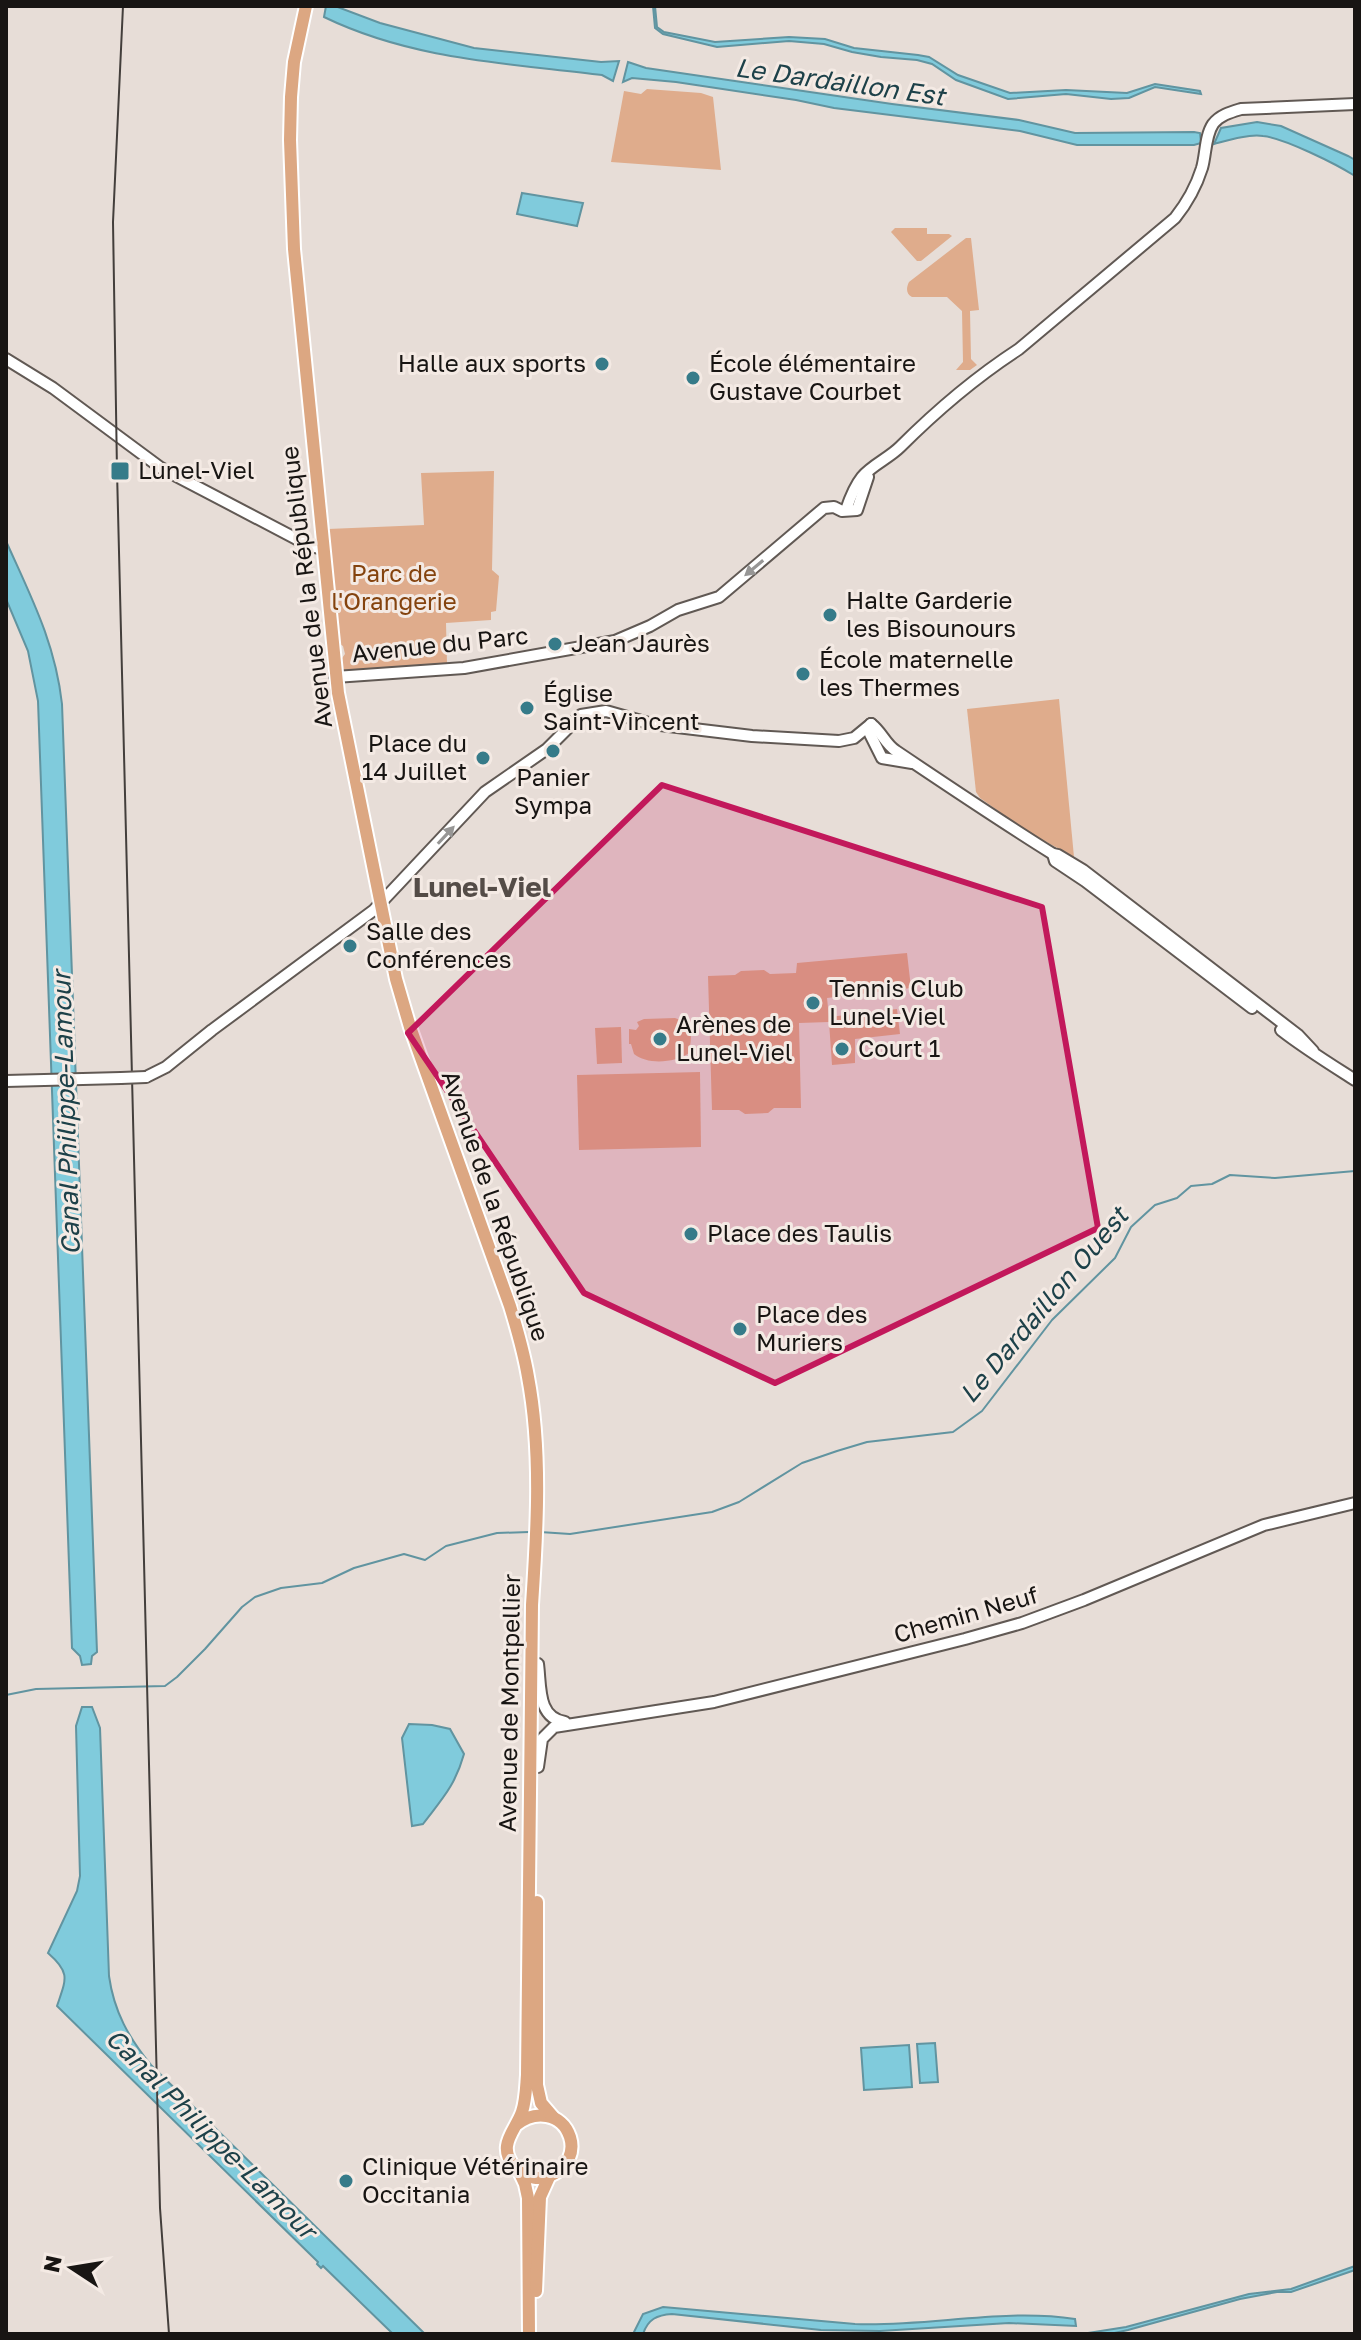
<svg xmlns="http://www.w3.org/2000/svg" width="1361" height="2340" font-family="'Golos Text',sans-serif">
<style>
.green{fill:#dfac8c}
.water{fill:#80cbdc;stroke:#6194a0;stroke-width:2}
.lines{fill:none;stroke-linecap:round;stroke-linejoin:round}
.stream{stroke:#6194a0;stroke-width:2}
.minor-casing{stroke:#615954;stroke-width:14}
.major-casing{stroke:#fff;stroke-width:16}
.minor{stroke:#fff;stroke-width:10}
.major{stroke:#dca782;stroke-width:12}
.rail{stroke:#433e3b;stroke-width:2}
.minor-bridge-casing{stroke:#615954;stroke-width:14;stroke-linecap:butt}
.minor-bridge{stroke:#fff;stroke-width:10}
.oneway{fill:#979695}
.marked{fill:#c2185b;fill-opacity:0.2;stroke:#c2185b;stroke-width:6;stroke-linejoin:round}
.poi-dot{fill:#367b89;stroke:#f4eae4;stroke-width:3}
.labels{text-anchor:middle;stroke-width:6;stroke-linejoin:round;paint-order:stroke}
.poi-label{font-size:24px;fill:#181513;stroke:#f4eae4;text-anchor:start}
.park-label{font-size:24px;fill:#84430e;stroke:#f4eae4}
.street-label{font-size:24px;fill:#181513;stroke:#f4eae4}
.water-label{font-size:26px;font-style:italic;fill:#1d4149;stroke:#f4eae4}
.quarter-label{font-size:28px;font-weight:bold;fill:#544c47;stroke:#f4eae4}
</style>
<rect width="100%" height="100%" fill="#e7ddd7"/>
<!-- green -->
<g class="green">
<path d="M647 89 701 93 713 97 721 170 611 162 624 91 641 94Z"/>
<path d="M895 228H927V234H949L952 236 921 261H917L891 232Z"/>
<path d="M966 238H971L979 310 970 311 971 359 977 365 970 370H956L963 362 962 311 947 297H912C906 294 906 288 909 282Z"/>
<path d="M494 471 492 570 499 576 496 611 491 612V620L446 623 447 664 340 672V661L345 654 343 646 338 643 328 529 424 525 421 473Z"/>
<path d="M1059 699 1074 857 1028 832 980 798 976 792 967 709Z"/>
<path d="M907 953 911 988 827 998 829 1017 897 1009 900 1034 855 1039V1063L832 1065 829 1022 799 1023 801 1108H774L768 1113 745 1114 739 1110H712L708 976 735 975 741 971 764 970 770 974 796 973 797 963Z"/>
<path d="M675 1018C694 1024 692 1036 689 1053 675 1063 647 1065 634 1054L631 1044H629V1029L636 1030 639 1026 637 1022 644 1019Z"/>
<path d="M621 1027 622 1063 597 1064 595 1028Z"/>
<path d="M700 1072 701 1147 579 1150 577 1075Z"/>
</g>
<!-- water -->
<g class="water">
<path d="M326 6H335L380 23 474 48 601 62 619 61 613 81 602 75C506 63 413 60 324 17Z"/>
<path d="M653 6H655L657 27 664 32 715 42 789 37 825 39 854 48 918 55 929 57 958 75 1010 93 1066 90 1127 93 1155 84 1200 91 1201 94 1155 87 1129 98 1111 99 1066 94 1008 99 956 80 932 64 917 60 881 57 852 52 824 44 789 41 717 47 663 34 655 28Z"/>
<path d="M628 62 646 68 892 104 1019 120 1075 133 1194 132 1200 133 1201 143 1194 145H1077L1020 131 834 108 796 100 676 82 632 78 623 82Z"/>
<path d="M1257 122 1281 126 1348 156 1355 160V176C1336 164 1284 138 1263 136 1248 134 1229 140 1214 144L1221 128Z"/>
<path d="M522 193 583 203 577 226 517 214Z"/>
<path d="M6 541C31 597 55 642 62 704L97 1652 92 1656 91 1664 82 1665 80 1656 72 1648 38 701 28 651 6 599Z"/>
<path d="M82 1707H92L100 1728 109 1976C114 2012 129 2038 151 2065L425 2334H393L323 2266 321 2268 317 2264 318 2262 57 2006C66 1979 71 1973 48 1953L77 1891 80 1876 76 1726Z"/>
<path d="M409 1724 432 1725 450 1729 464 1754C455 1786 442 1799 423 1824L412 1826 402 1738Z"/>
<path d="M935 2043 938 2082 920 2083 917 2044Z"/>
<path d="M909 2045 912 2087 864 2090 861 2048Z"/>
<path d="M1355 2266V2270L1291 2292H1277L1240 2299 1128 2330 1110 2334 1088 2333 1126 2327 1249 2294 1291 2289Z"/>
<path d="M663 2307 855 2324C928 2327 1002 2308 1075 2319L1076 2326 1009 2323 880 2331 821 2330 672 2314C657 2315 648 2319 643 2334H633L643 2314Z"/>
</g>
<g class="lines">
<!-- stream -->
<g class="stream">
<path d="M540 1532 570 1534 712 1512 739 1502 802 1463 837 1451 867 1442 953 1432 982 1411 1052 1320 1115 1258 1131 1227 1155 1205 1177 1198 1191 1186 1212 1184 1230 1175 1275 1178 1355 1171"/>
<path d="M6 1695 36 1689 165 1686 177 1677 205 1649 242 1607 255 1597 281 1588 322 1583 354 1568 404 1554 425 1560 446 1546 497 1533 529 1532"/>
</g>
<defs>
<g id="minor">
<path d="M6 359 53 388 161 468 310 546 323 549"/>
<path d="M846 510C850 498 854 487 862 477 872 465 889 458 900 447 936 411 976 377 1019 349L1175 218C1187 203 1196 187 1202 168 1206 154 1205 136 1213 124 1220 115 1231 112 1241 109L1355 104"/>
<path d="M335 677 464 668 615 641 650 626 678 610 719 597 824 508 834 507 842 511 857 510 868 477"/>
<path d="M871 724C882 732 885 744 896 751 948 786 1000 821 1053 854L1058 855 1083 870 1298 1035 1313 1051"/>
<path d="M871 724 870 734 882 758 912 763"/>
<path d="M1053 854 1055 861 1085 881 1252 1008"/>
<path d="M1281 1030C1304 1048 1330 1064 1355 1080"/>
<path d="M146 1077 166 1067 212 1030 374 910 485 792 547 749 581 715 606 711 652 724 752 736 839 741 854 738 871 724"/>
<path d="M6 1081 121 1078"/>
<path d="M538 1664C541 1686 537 1718 565 1722"/>
<path d="M538 1767 542 1739 554 1727 714 1702 965 1639 1022 1623 1084 1600 1264 1525 1355 1503"/>
</g>
<g id="major">
<path d="M306 6 294 62 291 97 290 140 294 249 338 693 396 979 410 1027 510 1306C517 1329 524 1353 528 1377 542 1451 537 1531 532 1605L527 2075C526 2087 526 2100 522 2112 515 2132 496 2145 515 2168 537 2192 580 2169 570 2137 562 2112 534 2110 516 2125"/>
<path d="M537 1902V2085L541 2103 553 2117"/>
<path d="M519 2171 525 2184 528 2198 529 2334"/>
<path d="M536 2291 540 2197 549 2177"/>
</g>
</defs>
<!-- minor casing -->
<use href="#minor" class="minor-casing"/>
<!-- major casing -->
<use href="#major" class="major-casing"/>
<!-- minor -->
<use href="#minor" class="minor"/>
<!-- major -->
<use href="#major" class="major"/>
<!-- rail -->
<path class="rail" d="M123 6 113 222 117 471 160 2208 169 2334"/>
<defs>
<path id="minor-bridge" d="M121 1078 146 1077"/>
</defs>
<!-- minor-bridge casing -->
<use href="#minor-bridge" class="minor-bridge-casing"/>
<!-- minor-bridge -->
<use href="#minor-bridge" class="minor-bridge"/>
</g>
<!-- one-way arrows -->
<defs><path id="oneway-solid" d="M-6-.8H1V-3.2L6.5 0L1 3.2V.8H-6Z" transform="scale(2)"/></defs>
<g class="oneway">
<use href="#oneway-solid" transform="translate(754 568) rotate(140)"/>
<use href="#oneway-solid" transform="translate(446 835) rotate(-47)"/>
</g>
<!-- marked area -->
<path class="marked" d="M662 785 1042 907 1098 1228 775 1383 584 1293 408 1033Z"/>
<!-- markers -->
<g class="poi-dot">
<circle cx="602" cy="364" r="8"/>
<circle cx="693" cy="378" r="8"/>
<rect x="110" y="461" width="20" height="20" rx="4"/>
<circle cx="830" cy="615" r="8"/>
<circle cx="555" cy="644" r="8"/>
<circle cx="803" cy="674" r="8"/>
<circle cx="527" cy="708" r="8"/>
<circle cx="553" cy="751" r="8"/>
<circle cx="483" cy="758" r="8"/>
<circle cx="350" cy="946" r="8"/>
<circle cx="813" cy="1003" r="8"/>
<circle cx="660" cy="1039" r="8"/>
<circle cx="842" cy="1049" r="8"/>
<circle cx="691" cy="1234" r="8"/>
<circle cx="740" cy="1329" r="8"/>
<circle cx="346" cy="2181" r="8"/>
</g>
<g class="labels">
<!-- poi labels -->
<g class="poi-label">
<text x="586" y="372" text-anchor="end">Halle aux sports</text>
<text x="709" y="372">École élémentaire<tspan x="709" dy="28">Gustave Courbet</tspan></text>
<text x="138" y="479">Lunel-Viel</text>
<text x="846" y="609">Halte Garderie<tspan x="846" dy="28">les Bisounours</tspan></text>
<text x="571" y="652">Jean Jaurès</text>
<text x="819" y="668">École maternelle<tspan x="819" dy="28">les Thermes</tspan></text>
<text x="543" y="702">Église<tspan x="543" dy="28">Saint-Vincent</tspan></text>
<text x="467" y="752" text-anchor="end">Place du<tspan x="467" dy="28">14 Juillet</tspan></text>
<text x="553" y="786" text-anchor="middle">Panier<tspan x="553" dy="28">Sympa</tspan></text>
<text x="366" y="940">Salle des<tspan x="366" dy="28">Conférences</tspan></text>
<text x="829" y="997">Tennis Club<tspan x="829" dy="28">Lunel-Viel</tspan></text>
<text x="676" y="1033">Arènes de<tspan x="676" dy="28">Lunel-Viel</tspan></text>
<text x="858" y="1057">Court 1</text>
<text x="707" y="1242">Place des Taulis</text>
<text x="756" y="1323">Place des<tspan x="756" dy="28">Muriers</tspan></text>
<text x="362" y="2175">Clinique Vétérinaire<tspan x="362" dy="28">Occitania</tspan></text>
</g>
<!-- park labels -->
<g class="park-label">
<text x="394" y="582">Parc de<tspan x="394" dy="28">l'Orangerie</tspan></text>
</g>
<!-- street labels -->
<g class="street-label">
<text transform="translate(307 587) rotate(-97)" y="8">Avenue de la République</text>
<text transform="translate(440 645) rotate(-6)" y="8">Avenue du Parc</text>
<text transform="translate(495 1206) rotate(71)" y="8">Avenue de la République</text>
<text transform="translate(966 1615) rotate(-16)" y="8">Chemin Neuf</text>
<text transform="translate(510 1703) rotate(-89)" y="8">Avenue de Montpellier</text>
</g>
<!-- water labels -->
<g class="water-label">
<text transform="translate(840 82) rotate(8)" y="9">Le Dardaillon Est</text>
<text transform="translate(66 1113) rotate(-92)" y="9">Canal Philippe-Lamour</text>
<text transform="translate(1044 1305) rotate(-50)" y="9">Le Dardaillon Ouest</text>
<text transform="translate(211 2134) rotate(45)" y="9">Canal Philippe-Lamour</text>
</g>
<!-- quarter labels -->
<g class="quarter-label">
<text x="482" y="897">Lunel-Viel</text>
</g>
</g>
<!-- border -->
<rect width="1361" height="2340" fill="none" stroke="#181513" stroke-width="16"/>
<!-- north arrow -->
<g transform="translate(72 2268) rotate(282)" stroke="#f4eae4" stroke-width="6" paint-order="stroke">
<path d="M0-6L14 30L0 20L-14 30Z" fill="#181513"/>
<text y="-12" font-size="22" font-weight="bold" text-anchor="middle" fill="#181513">N</text>
</g>
</svg>
